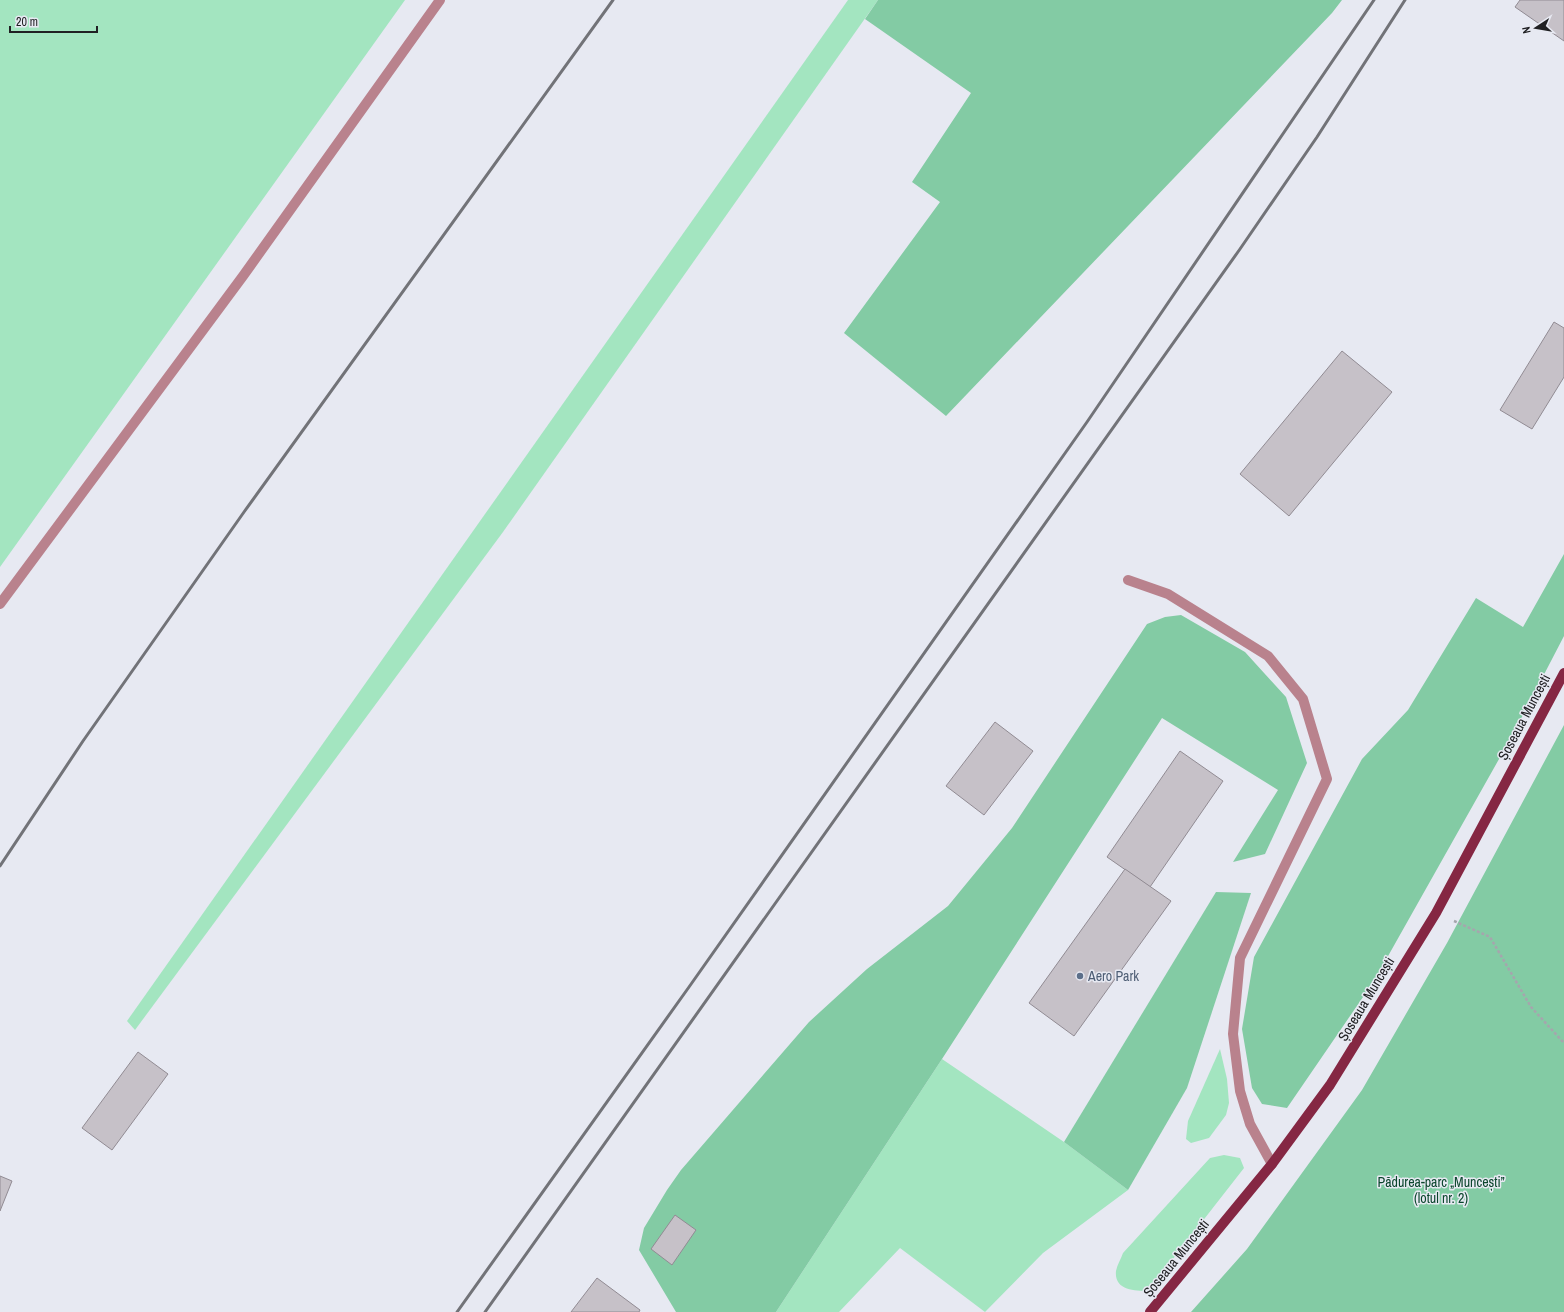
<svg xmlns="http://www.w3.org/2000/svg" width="1564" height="1312" font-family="'Archivo Narrow',sans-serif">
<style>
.green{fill:#a3e5c0}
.forest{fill:#83cba4}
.building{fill:#c6c1c8;stroke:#918b93}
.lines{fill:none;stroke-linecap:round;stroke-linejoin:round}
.path{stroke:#a5a6ad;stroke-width:2.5;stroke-dasharray:3 2;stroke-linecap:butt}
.minor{stroke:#b9828d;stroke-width:10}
.major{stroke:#852743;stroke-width:10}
.rail{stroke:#727378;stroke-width:3}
.service-dot{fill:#5c6f8a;stroke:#e7e9f2;stroke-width:1.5}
.labels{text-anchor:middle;stroke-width:3;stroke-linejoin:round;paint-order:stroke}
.street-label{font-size:14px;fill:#202023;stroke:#e7e9f2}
.service-label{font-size:14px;fill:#4e5e75;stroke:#e7e9f2;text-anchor:start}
.park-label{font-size:14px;fill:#0a452c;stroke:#e7e9f2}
</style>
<rect width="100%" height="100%" fill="#e7e9f2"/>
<!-- green -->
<g class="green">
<path d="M0 0H405L0 567Z"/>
<path d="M848 0H878L503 532 135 1030 127 1021Z"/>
<path d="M1220 1049 1227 1079 1229 1103 1226 1115 1209 1138 1191 1143 1186 1139 1188 1121Z"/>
<path d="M942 1059 1064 1142 1128 1190 1043 1253 985 1312 900 1248 839 1312H776Z"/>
<path d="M1224 1155 1240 1158 1244 1168 1148 1291C1134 1291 1114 1290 1116 1271 1117 1265 1121 1259 1123 1253L1210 1158Z"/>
</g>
<!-- forest -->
<g class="forest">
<path d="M878 0H1342L1332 13 946 416 844 333 940 202 912 182 971 93 865 19Z"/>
<path d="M1564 554V636L1512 736 1374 981 1287 1108 1262 1104 1252 1088 1242 1029 1254 957 1362 759 1408 710 1476 598 1523 627Z"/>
<path d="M1181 615 1245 652 1286 697 1307 763 1265 854 1233 862 1278 790 1162 718 942 1059 776 1312H676L639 1250 644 1228 667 1190 681 1170 809 1022 867 969 948 906 1012 828 1147 624 1165 617Z"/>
<path d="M1564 725V1312H1191L1247 1249 1362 1090 1447 943Z"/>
<path d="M1216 892 1251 893 1187 1088 1128 1190 1064 1142Z"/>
</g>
<!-- building -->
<g class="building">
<path d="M1520 0H1564V41L1515 7Z"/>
<path d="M1554 322 1564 328V377L1532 429 1500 410Z"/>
<path d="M1342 351 1392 392 1289 516 1240 474Z"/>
<path d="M995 722 1033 751 984 815 946 786Z"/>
<path d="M1180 751 1223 781 1150 887 1107 857Z"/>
<path d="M1125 869 1171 901 1074 1036 1029 1003Z"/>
<path d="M138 1052 168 1074 112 1150 82 1128Z"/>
<path d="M0 1176 12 1181 0 1211Z"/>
<path d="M675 1215 696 1230 672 1265 651 1249Z"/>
<path d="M597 1278 640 1310 639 1312H571Z"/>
</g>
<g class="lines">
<!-- path -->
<path class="path" d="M1454 921 1490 937 1531 1007 1564 1043"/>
<!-- minor -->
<g class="minor">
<path d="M1128 580 1168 594 1268 656 1303 699 1327 779 1240 958 1233 1034 1240 1091 1250 1124 1272 1164"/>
<path d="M0 604 243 276 440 0"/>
</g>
<!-- major -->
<path class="major" d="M1150 1312 1272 1164 1330 1085 1436 913 1564 673"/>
<!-- rail -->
<g class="rail">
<path d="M0 866 83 741 244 512 613 0"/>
<path d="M457 1312 689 987 1087 422 1374 0"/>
<path d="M485 1312 1240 249 1317 137 1405 0"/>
</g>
</g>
<!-- markers -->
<circle class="service-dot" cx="1080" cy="976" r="4"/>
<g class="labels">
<!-- street labels -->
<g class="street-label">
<text transform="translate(1524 717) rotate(-62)" y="5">Șoseaua Muncești</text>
<text transform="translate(1366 999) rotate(-59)" y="5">Șoseaua Muncești</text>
<text transform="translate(1176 1258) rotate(-51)" y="5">Șoseaua Muncești</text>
</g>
<!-- service labels -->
<g class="service-label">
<text x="1088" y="981">Aero Park</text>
</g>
<!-- park labels -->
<g class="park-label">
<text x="1441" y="1187">Pădurea-parc „Muncești”<tspan x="1441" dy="16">(lotul nr. 2)</tspan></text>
</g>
</g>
<!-- north arrow -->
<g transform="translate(1536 28) rotate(258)" stroke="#e7e9f2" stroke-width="3" paint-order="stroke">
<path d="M0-3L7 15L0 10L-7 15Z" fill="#202023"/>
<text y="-6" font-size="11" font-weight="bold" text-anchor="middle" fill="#202023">N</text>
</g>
<!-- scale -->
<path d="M10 26v6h87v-6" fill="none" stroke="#202023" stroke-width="2"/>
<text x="16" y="26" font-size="12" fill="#202023" stroke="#e7e9f2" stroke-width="3" paint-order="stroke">20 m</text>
</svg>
